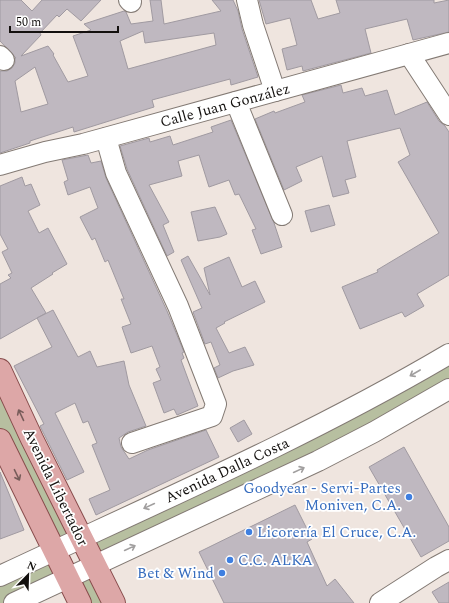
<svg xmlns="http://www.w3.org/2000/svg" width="449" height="603" font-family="Spectral,serif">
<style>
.green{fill:#b7bfa0;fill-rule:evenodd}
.building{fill:#bfb8c0;stroke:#a09aa1;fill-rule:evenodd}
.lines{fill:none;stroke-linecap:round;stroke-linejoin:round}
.minor-casing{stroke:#837a74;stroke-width:22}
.major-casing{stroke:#884c4c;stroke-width:24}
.minor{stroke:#fff;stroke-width:20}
.major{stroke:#dda7a7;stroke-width:22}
.oneway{stroke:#a19f9f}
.oneway2{stroke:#785c5a}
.shop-dot{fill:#3f7fe0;stroke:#fff;stroke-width:1.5}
.labels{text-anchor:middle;stroke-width:3.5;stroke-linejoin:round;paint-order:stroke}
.street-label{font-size:15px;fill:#13100e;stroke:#fff}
.shop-label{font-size:15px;fill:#366cbe;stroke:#fff;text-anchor:end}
</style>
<rect width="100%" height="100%" fill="#efe5df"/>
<!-- green -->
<path class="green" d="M449 354V389L95 565 114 603H77L67 578 14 603H0V576L54 551 0 440V370L82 538ZM82 538 95 565 67 578 54 551Z"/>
<!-- building -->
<g class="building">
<path d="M0 0H21L32 11 42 0H101L81 21 67 9 59 17 57 15 40 33 41 35 21 56 48 46 54 54 53 55 68 82 88 76 73 36 91 30 84 24 124 11 126 12 131 24 153 21 150 0H161L164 24 221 11 212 0H233L238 11 242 29 258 77 231 85 230 79 152 100 154 107 74 132 73 127 30 141V143L0 153V71H7L12 68 15 63V58H16L0 41ZM143 31 145 43 214 33 216 45 128 69 120 41ZM35 67 48 104 21 112 15 81Z"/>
<path d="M259 0H311L318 19 340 13 336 0H434V3L449 0V32L413 40 407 19 365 29 371 53 303 71 302 66 287 70 282 49 297 45 290 18 266 24Z"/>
<path d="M341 85 343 93 362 88 365 96 387 90 395 115 427 102 439 121 445 126 449 132V275L417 294 424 306 405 317 402 312 360 329 342 287 378 272 377 270 439 233 398 162 410 155 400 128 347 141 356 177 345 180 349 193 333 197 322 156 296 167 302 181 284 190 255 119 274 111 275 113 305 102 302 95Z"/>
<path d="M231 120 274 223 282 247 261 254 252 230 256 229 239 194 235 195 229 180 209 187 199 155 178 161 182 176 149 185 169 222 163 225 174 252 167 256 127 169 120 146 149 138 150 142 170 136 173 145 213 132 211 127Z"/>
<path d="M88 155 91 163 101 161 106 178 167 311 184 352 182 353 184 358 181 360 198 406 177 415 174 409 164 413 153 383 161 380 156 369 160 367 152 346 131 353 122 327 131 324 121 299H124L108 260 105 262 95 238 92 240 80 217 98 208 90 187 68 195 64 182 68 180 62 160Z"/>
<path d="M22 177 25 186 31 184 40 205 28 211 39 233 48 228 67 264 52 273 53 274 31 288 46 313 0 339V284L11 278 8 275 12 273 2 252 8 249 0 234V186Z"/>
<path d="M329 205 335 225 311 232 305 211Z"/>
<path d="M215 207 227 234 220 237 198 241 191 212Z"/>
<path d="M188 256 210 295 204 268 229 257 242 287 255 281 265 302 224 322 225 323 216 328 229 353 245 347 254 365 233 371 218 378 214 368 220 365 211 342 205 344 193 312 202 308 181 260Z"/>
<path d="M53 310 78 357 90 351 97 367 124 361 129 385 146 426 128 432 119 438 121 447 129 459 148 450 206 430 219 457 96 515 89 499 110 490 92 445 97 443 88 421 83 423 75 403 55 413 84 472 67 480 40 426 44 424 14 366 52 347 37 318Z"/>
<path d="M244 420 252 434 238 442 230 428Z"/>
<path d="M404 447 449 527V541L421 557 369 467Z"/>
<path d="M0 472 24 530 0 539Z"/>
<path d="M295 505 312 539 307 542 327 586 335 579 354 603H224L199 552Z"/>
<path d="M449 582V603H439L432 592Z"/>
</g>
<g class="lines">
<defs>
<g id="minor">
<path d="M129 0 131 2"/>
<path d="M247 0 253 25 275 91"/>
<path d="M409 54 449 115"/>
<path d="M0 56 4 60"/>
<path d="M236 102 282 215"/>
<path d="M106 138 116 173 178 306 216 404 212 416 132 443"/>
<path d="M0 165 45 152 83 144 449 43"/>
<path d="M0 576C151 505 305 439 449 354"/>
<path d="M14 603 318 461 374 432 449 389"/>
<path d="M380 603 436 567 449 560"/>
</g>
<g id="major">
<path d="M0 370 32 439 114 603"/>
<path d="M0 440 80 603"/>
</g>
</defs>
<!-- minor casing -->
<use href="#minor" class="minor-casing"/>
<!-- major casing -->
<use href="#major" class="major-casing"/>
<!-- minor -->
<use href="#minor" class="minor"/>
<!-- major -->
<use href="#major" class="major"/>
</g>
<!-- one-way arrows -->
<defs><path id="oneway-shaft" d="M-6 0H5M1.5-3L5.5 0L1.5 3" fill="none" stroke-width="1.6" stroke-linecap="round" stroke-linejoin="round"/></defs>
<g class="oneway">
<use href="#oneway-shaft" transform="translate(415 373) rotate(150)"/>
<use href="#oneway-shaft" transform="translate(299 470) rotate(-25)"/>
<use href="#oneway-shaft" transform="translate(149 506) rotate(155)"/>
<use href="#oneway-shaft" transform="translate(130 548) rotate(-25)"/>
</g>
<g class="oneway2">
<use href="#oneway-shaft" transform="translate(21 415) rotate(-115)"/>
<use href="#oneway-shaft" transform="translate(17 475) rotate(64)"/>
</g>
<!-- markers -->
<g class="shop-dot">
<circle cx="409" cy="497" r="4"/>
<circle cx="249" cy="532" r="4"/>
<circle cx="230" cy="560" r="4"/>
<circle cx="222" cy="573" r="4"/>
</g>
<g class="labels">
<!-- street labels -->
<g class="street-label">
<text transform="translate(225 105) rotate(-15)" y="5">Calle Juan González</text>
<text transform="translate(227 470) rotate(-25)" y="5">Avenida Dalla Costa</text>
<text transform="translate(56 487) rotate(64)" y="5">Avenida Libertador</text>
</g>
<!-- shop labels -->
<g class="shop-label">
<text x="401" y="493">Goodyear - Servi-Partes<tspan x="401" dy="17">Moniven, C.A.</tspan></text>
<text x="257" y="537" text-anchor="start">Licorería El Cruce, C.A.</text>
<text x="238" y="565" text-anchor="start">C.C. ALKA</text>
<text x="214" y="578">Bet &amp; Wind</text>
</g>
</g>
<!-- north arrow -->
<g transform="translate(28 575) rotate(23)" stroke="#ffffff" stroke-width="3" paint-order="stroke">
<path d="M0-3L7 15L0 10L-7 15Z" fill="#13100e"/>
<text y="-6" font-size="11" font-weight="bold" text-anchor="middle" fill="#13100e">N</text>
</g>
<!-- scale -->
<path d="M10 26v6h108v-6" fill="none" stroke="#13100e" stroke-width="2"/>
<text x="16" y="26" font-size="12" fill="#13100e" stroke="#ffffff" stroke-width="3" paint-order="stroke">50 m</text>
</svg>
